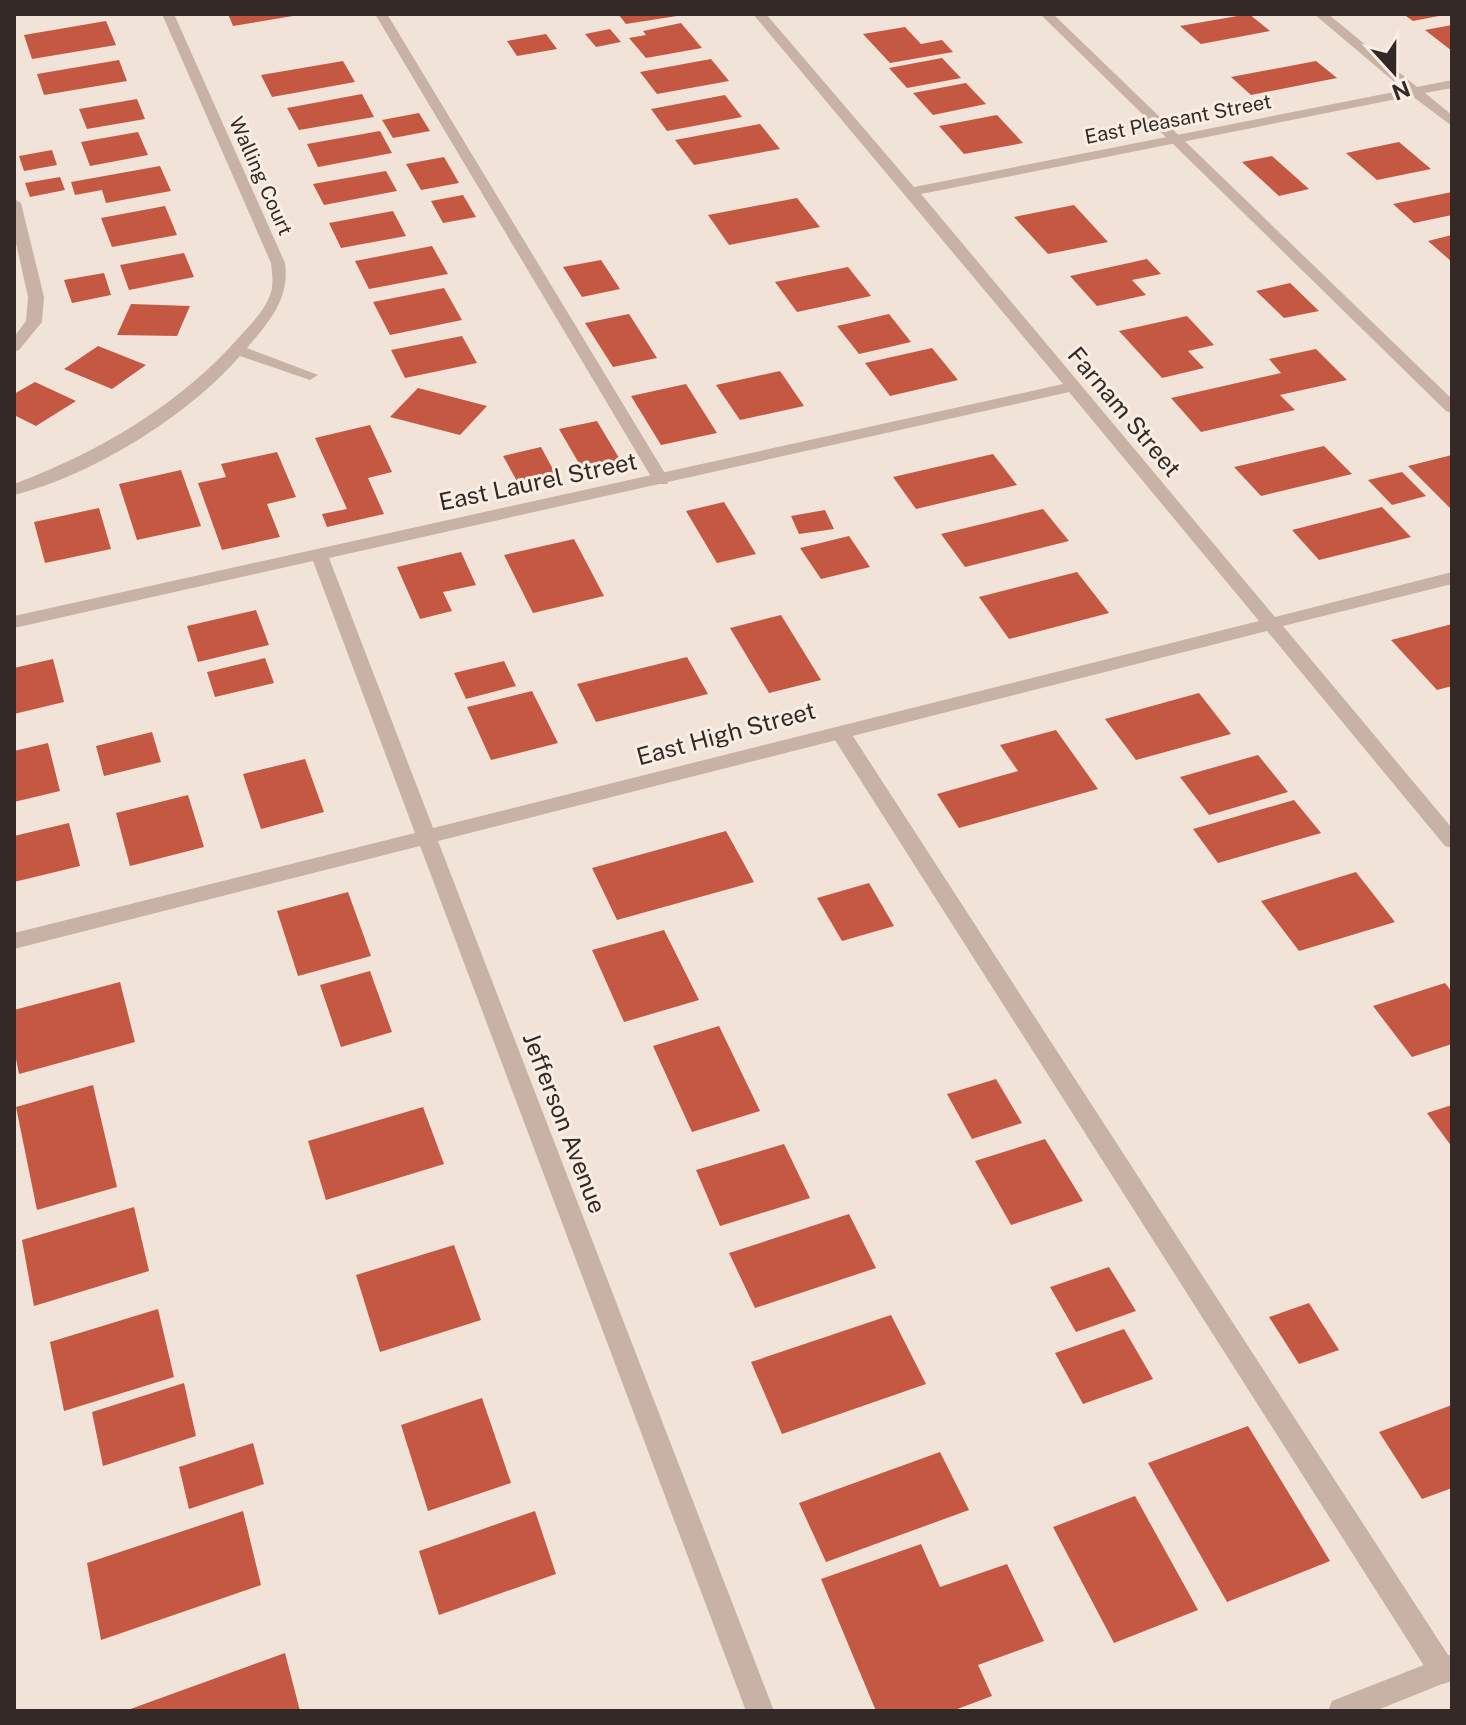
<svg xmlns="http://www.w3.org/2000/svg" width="1466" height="1725" font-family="'Public Sans',sans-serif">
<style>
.building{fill:#c45843}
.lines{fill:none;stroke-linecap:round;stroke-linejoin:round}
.lane{fill:#c8b2a5;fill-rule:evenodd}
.street{fill:#c8b2a5;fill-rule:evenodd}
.labels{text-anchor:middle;stroke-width:6;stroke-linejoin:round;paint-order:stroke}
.far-street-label{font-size:20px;fill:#342926;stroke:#f8eee4}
.street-label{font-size:24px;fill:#342926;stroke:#f8eee4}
</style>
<rect width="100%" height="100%" fill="#f1e3d8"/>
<!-- building -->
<g class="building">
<path d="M228 14H293V16L233 26Z"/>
<path d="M618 14H677V16L626 24Z"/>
<path d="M1249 14 1270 31 1201 44 1180 26Z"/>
<path d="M1403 14H1444V15L1413 21Z"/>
<path d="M106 21 116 45 32 59 24 35Z"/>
<path d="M681 23 702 48 646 58 629 38 646 35 643 31Z"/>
<path d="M1452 25V51L1425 30Z"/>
<path d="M905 27 921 44 942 40 953 52 890 63 863 34Z"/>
<path d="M610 29 621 42 596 47 585 34Z"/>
<path d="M546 34 557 49 517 56 507 41Z"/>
<path d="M942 58 961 78 907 88 889 68Z"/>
<path d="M711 59 729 81 657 94 640 72Z"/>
<path d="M119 60 127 81 44 95 37 74Z"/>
<path d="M343 61 355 82 272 97 261 75Z"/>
<path d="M1316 61 1337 78 1251 95 1231 77Z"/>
<path d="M966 83 986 104 933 115 913 93Z"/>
<path d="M362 94 374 117 299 130 287 108Z"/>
<path d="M725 95 742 117 667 131 651 109Z"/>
<path d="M137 99 145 119 87 129 79 109Z"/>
<path d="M419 113 430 131 393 138 382 120Z"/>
<path d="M997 115 1023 143 964 154 939 126Z"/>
<path d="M760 124 780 149 694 165 675 140Z"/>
<path d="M380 131 392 153 318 167 307 144Z"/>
<path d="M138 132 148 155 90 166 81 142Z"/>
<path d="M1399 142 1431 169 1377 180 1346 153Z"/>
<path d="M52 150 57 165 24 171 19 156Z"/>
<path d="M1272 156 1309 189 1279 196 1242 162Z"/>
<path d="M444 157 459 183 421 190 406 164Z"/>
<path d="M160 166 171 191 106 203 102 190 75 195 71 182Z"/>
<path d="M386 171 397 191 324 205 313 184Z"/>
<path d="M60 177 65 190 30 197 25 183Z"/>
<path d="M1452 192V215L1414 223 1393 204Z"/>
<path d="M463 195 476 217 443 223 431 201Z"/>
<path d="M797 198 820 227 729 245 708 215Z"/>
<path d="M1074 205 1108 242 1048 254 1014 217Z"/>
<path d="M165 206 177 235 112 247 101 218Z"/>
<path d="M393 211 406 236 341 248 329 223Z"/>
<path d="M1452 235V262L1428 241Z"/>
<path d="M432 246 448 274 369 289 355 261Z"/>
<path d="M184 253 194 277 129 290 120 265Z"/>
<path d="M1147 259 1161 274 1132 280 1146 295 1097 306 1070 276Z"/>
<path d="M601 260 620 289 582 297 563 267Z"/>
<path d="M848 267 871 296 797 312 775 282Z"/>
<path d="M104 273 111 295 72 303 64 280Z"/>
<path d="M1290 283 1319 311 1284 318 1256 291Z"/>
<path d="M444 288 462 320 390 335 373 302Z"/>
<path d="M131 304 190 306 177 336 117 335Z"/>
<path d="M629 314 657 358 613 367 585 323Z"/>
<path d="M889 314 911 342 859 354 837 326Z"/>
<path d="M1187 316 1214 345 1188 351 1204 368 1162 378 1119 331Z"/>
<path d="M462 336 477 363 405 378 391 350Z"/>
<path d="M98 346 146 365 112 389 64 369Z"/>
<path d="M932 348 958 380 890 396 865 363Z"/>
<path d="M1316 349 1347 380 1280 395 1295 410 1201 432 1171 398 1281 373 1269 359Z"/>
<path d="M780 371 804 406 740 420 716 385Z"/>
<path d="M35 382 76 401 36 426 14 415V394Z"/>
<path d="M686 384 717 433 661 445 631 396Z"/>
<path d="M418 388 487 406 460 435 390 417Z"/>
<path d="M597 421 622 463 584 472 559 429Z"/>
<path d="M370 425 392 472 368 478 384 514 327 527 322 514 347 509 315 438Z"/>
<path d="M1324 446 1352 474 1261 496 1234 467Z"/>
<path d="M541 447 556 475 518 483 503 456Z"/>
<path d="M277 452 296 497 267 504 280 537 222 550 198 483 226 477 221 464Z"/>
<path d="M993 454 1017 485 916 509 893 477Z"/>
<path d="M1452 455V510L1408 466Z"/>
<path d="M181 470 201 526 137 540 119 484Z"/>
<path d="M1402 472 1426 496 1392 505 1368 480Z"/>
<path d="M724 502 756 554 717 563 686 511Z"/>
<path d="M1382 507 1411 537 1319 560 1292 530Z"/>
<path d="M99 508 111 549 45 563 34 522Z"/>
<path d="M1043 509 1069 541 965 567 941 534Z"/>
<path d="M825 510 834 529 799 534 791 516Z"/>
<path d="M849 536 870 567 821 579 800 548Z"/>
<path d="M574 539 604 596 533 613 504 555Z"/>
<path d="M461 552 476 585 443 592 452 611 420 619 397 567Z"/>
<path d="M1077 572 1109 613 1009 639 979 597Z"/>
<path d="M256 610 269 645 198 662 187 626Z"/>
<path d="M781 615 821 680 769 693 730 628Z"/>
<path d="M1452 624V686L1437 690 1391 640Z"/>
<path d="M687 657 708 694 596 722 577 684Z"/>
<path d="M265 658 274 683 215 697 207 672Z"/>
<path d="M53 659 64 702 14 714V668Z"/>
<path d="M504 661 516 686 466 699 454 673Z"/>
<path d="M532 691 558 743 491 760 467 707Z"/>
<path d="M1199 693 1231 734 1136 760 1105 719Z"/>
<path d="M1056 730 1098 789 959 828 937 794 1018 771 1000 745Z"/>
<path d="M152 732 161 762 104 776 96 746Z"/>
<path d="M48 743 60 791 14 802V751Z"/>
<path d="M1258 755 1288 792 1209 815 1180 777Z"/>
<path d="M305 759 324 812 261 829 243 774Z"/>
<path d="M188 795 204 847 130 866 116 813Z"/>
<path d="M1294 800 1321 833 1218 863 1193 829Z"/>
<path d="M69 823 80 866 14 882V836Z"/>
<path d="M726 831 754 882 617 920 592 868Z"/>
<path d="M1356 872 1395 922 1299 951 1261 901Z"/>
<path d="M869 883 894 926 842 941 817 898Z"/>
<path d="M348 892 371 956 298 976 277 911Z"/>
<path d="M664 930 699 1000 624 1022 592 950Z"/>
<path d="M370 971 392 1032 341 1047 320 985Z"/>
<path d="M120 982 135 1042 19 1074 14 1049V1010Z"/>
<path d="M1445 983 1452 992V1044L1412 1057 1373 1006Z"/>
<path d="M719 1026 760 1111 692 1132 653 1046Z"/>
<path d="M996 1079 1022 1123 972 1139 947 1094Z"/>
<path d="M93 1085 117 1187 37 1210 16 1107Z"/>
<path d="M1452 1105V1147L1427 1113Z"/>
<path d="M423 1107 444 1164 326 1200 308 1141Z"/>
<path d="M1045 1139 1083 1201 1011 1225 975 1161Z"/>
<path d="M784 1144 810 1198 720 1226 696 1170Z"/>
<path d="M134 1207 149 1271 34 1306 22 1240Z"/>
<path d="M849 1214 876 1268 755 1308 729 1253Z"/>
<path d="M454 1245 481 1320 380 1352 356 1275Z"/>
<path d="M1109 1267 1136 1311 1076 1332 1050 1287Z"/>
<path d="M1309 1303 1339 1350 1299 1364 1269 1317Z"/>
<path d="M158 1309 174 1377 64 1411 50 1342Z"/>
<path d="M891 1315 926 1384 782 1434 751 1362Z"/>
<path d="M1124 1329 1153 1379 1083 1404 1055 1353Z"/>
<path d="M184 1383 196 1436 103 1466 92 1412Z"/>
<path d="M482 1398 511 1483 428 1511 401 1425Z"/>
<path d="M1452 1405V1488L1422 1499 1379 1432Z"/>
<path d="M1248 1426 1330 1561 1227 1602 1148 1463Z"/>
<path d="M253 1443 264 1484 189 1509 179 1467Z"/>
<path d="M940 1452 969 1510 826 1562 799 1503Z"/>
<path d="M1135 1496 1198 1610 1114 1643 1053 1527Z"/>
<path d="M243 1511 261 1585 101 1640 87 1563Z"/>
<path d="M535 1511 556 1574 439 1615 419 1551Z"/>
<path d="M921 1544 940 1587 1007 1564 1044 1641 978 1665 992 1696 952 1711H876L821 1579Z"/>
<path d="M285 1653 300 1711H125Z"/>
</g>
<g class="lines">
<!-- lane -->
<g class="lane">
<path d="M375 14H387L669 480 667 484H655L653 480Z"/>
<path d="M1040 14H1053L1452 399V413L1446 411Z"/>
<path d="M14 199 21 203 44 297 42 322 19 350 14 352V337L26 321 28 297 14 234Z"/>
<path d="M840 726 847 727 1452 1661V1681L1443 1684 1433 1680 833 737 831 732Z"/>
</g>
<!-- street -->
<g class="street">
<path d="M162 14H174L285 263C290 299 269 322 247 348L318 375 310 380 240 356C188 416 91 476 14 495V484C101 451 180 405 242 334 254 321 269 305 272 288 273 280 272 271 271 263Z"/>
<path d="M753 14H766L914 187 1404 90 1314 14H1328L1417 87 1452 80V88L1425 93 1452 115V126L1412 96 921 194 1275 617 1452 572V584L1283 626 1452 828V848L1445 846 1267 631 438 841 774 1711H746L420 846 14 949V933L415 833 313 561 14 628V616L1063 384ZM1069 392 1259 621 433 828 329 558Z"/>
<path d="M1452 1654V1680L1375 1711H1328L1332 1701Z"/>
</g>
</g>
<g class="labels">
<!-- far-street labels -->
<g class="far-street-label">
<text transform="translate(1178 119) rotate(-11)" y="7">East Pleasant Street</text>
<text transform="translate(261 176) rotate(66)" y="7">Walling Court</text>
</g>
<!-- street labels -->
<g class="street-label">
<text transform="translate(1124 412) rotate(50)" y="8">Farnam Street</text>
<text transform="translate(538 482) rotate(-12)" y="8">East Laurel Street</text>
<text transform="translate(726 734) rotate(-15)" y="8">East High Street</text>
<text transform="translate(564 1123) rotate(69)" y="8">Jefferson Avenue</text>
</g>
</g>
<!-- border -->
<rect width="1466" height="1725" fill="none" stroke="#342926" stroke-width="32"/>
<!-- north arrow -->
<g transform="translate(1394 72) rotate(159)" stroke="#f8eee4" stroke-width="6" paint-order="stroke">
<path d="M0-6L14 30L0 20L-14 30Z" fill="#342926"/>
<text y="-12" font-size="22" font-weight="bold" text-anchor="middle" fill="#342926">N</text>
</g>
</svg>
